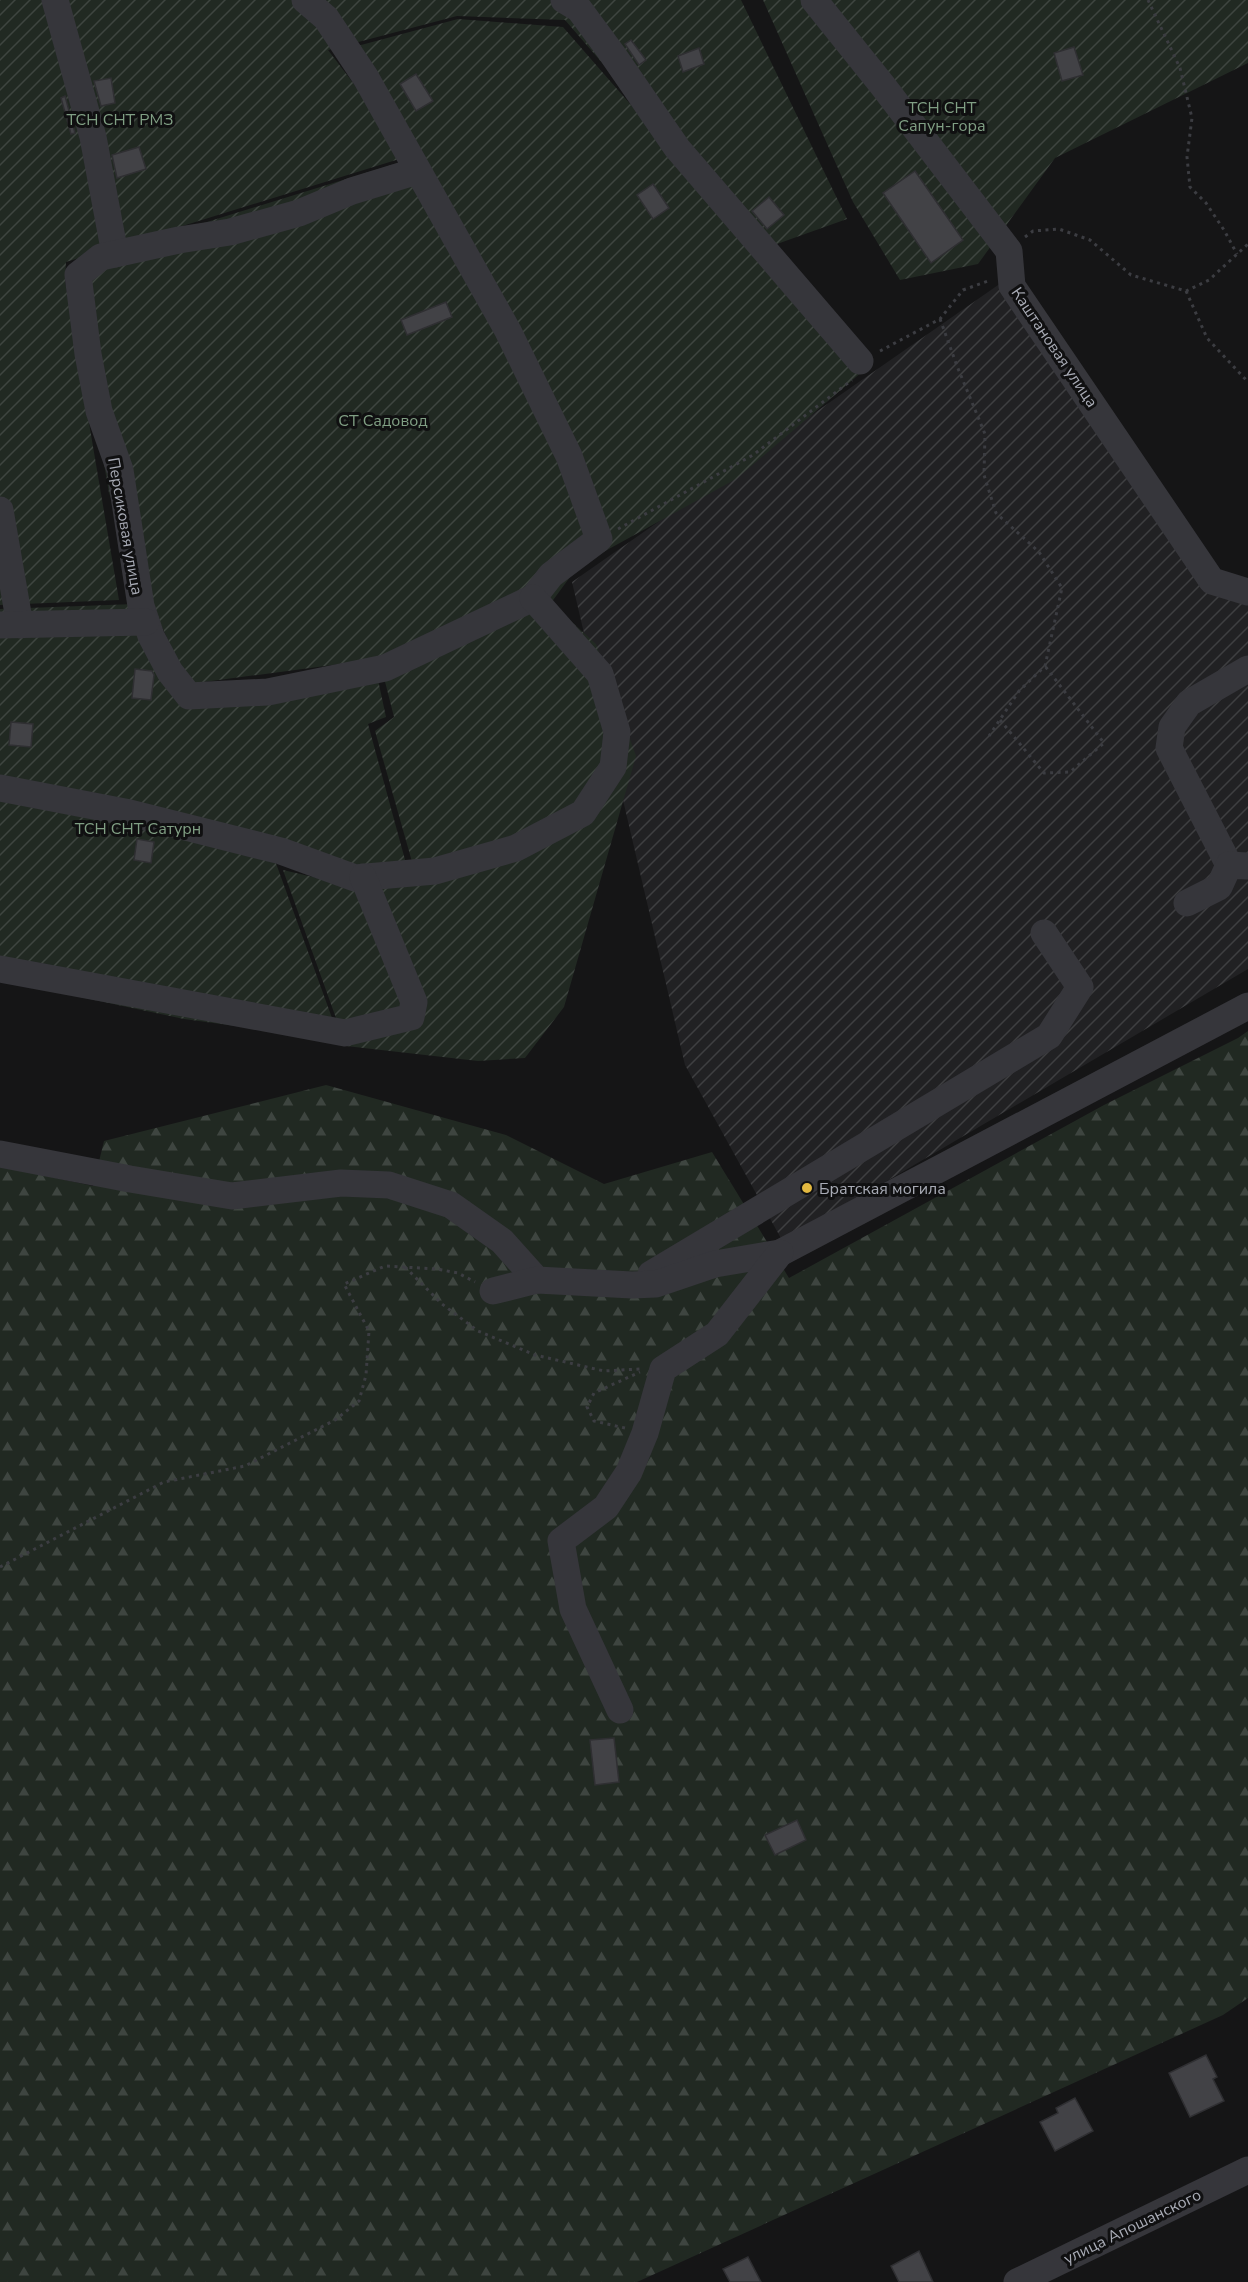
<svg xmlns="http://www.w3.org/2000/svg" width="1248" height="2282" font-family="'Nunito Sans',sans-serif">
<style>
.industrial{fill:url(#industrial-furrows)}
.forest{fill:url(#forest-firs)}
.garden{fill:url(#garden-furrows)}
.building{fill:#424246;stroke:#2f2f32;stroke-width:1.5}
.lines{fill:none;stroke-linecap:round;stroke-linejoin:round}
.path{stroke:#3c3d42;stroke-width:3;stroke-dasharray:3 4.5;stroke-linecap:butt}
.minor{stroke:#36363b;stroke-width:27}
.poi-dot{fill:#e2b840;stroke:#101011;stroke-width:2}
.labels{text-anchor:middle;stroke-width:6;stroke-linejoin:round;paint-order:stroke}
.park-label{font-size:16px;fill:#809f84;stroke:#101011}
.street-label{font-size:16px;fill:#a8abb5;stroke:#101011}
.poi-label{font-size:16px;fill:#a8abb5;stroke:#101011;text-anchor:start}
</style>
<defs>
<pattern id="industrial-furrows" width="10" height="10" patternUnits="userSpaceOnUse" patternTransform="scale(1.5)"><rect width="10" height="10" fill="#212123"/><path d="M-1 1l2-2M0 10L10 0M9 11l2-2" fill="none" stroke="#3e3f41"/></pattern>
<pattern id="forest-firs" width="22" height="20" patternUnits="userSpaceOnUse" patternTransform="scale(1.5)"><rect width="22" height="20" fill="#212922"/><path d="M5 1l3.5 6h-7zM16 11l3.5 6h-7z" fill="#3e4540"/></pattern>
<pattern id="garden-furrows" width="10" height="10" patternUnits="userSpaceOnUse" patternTransform="scale(1.5)"><rect width="10" height="10" fill="#212922"/><path d="M-1 1l2-2M0 10L10 0M9 11l2-2" fill="none" stroke="#3e4540"/></pattern>
</defs>
<rect width="100%" height="100%" fill="#151516"/>
<!-- industrial -->
<path class="industrial" d="M1001 283 1204 583 1248 602V969L783 1242 685 1065 572 582Z"/>
<!-- forest -->
<path class="forest" d="M1248 1031V1998L1223 2015 637 2282H0V1166L93 1186 104 1141 326 1085 506 1135 604 1184 712 1152 789 1278 1104 1105 1238 1038Z"/>
<!-- garden -->
<g class="garden">
<path d="M0 0H741L847 219 763 249 565 20 457 16 328 50 409 156 66 262 65 281 119 600 0 605Z"/>
<path d="M763 0H1248V63L1055 158 978 264 900 280 853 202Z"/>
<path d="M458 19 563 27 863 371 736 479 578 566 551 603 596 644 636 756 564 1007 525 1058 478 1061 346 1046 283 870 356 887 418 883 375 731 394 717 380 662H355L189 684 153 608 109 493 71 268 81 261 414 158 335 52Z"/>
<path d="M135 604 187 698 377 675 386 717 368 724 410 878 273 855 340 1040 184 1019 0 980V609Z"/>
</g>
<!-- building -->
<g class="building">
<path d="M631 40 646 60 639 65 625 44Z"/>
<path d="M1074 47 1083 75 1062 81 1054 53Z"/>
<path d="M699 48 704 64 683 72 678 56Z"/>
<path d="M416 74 433 101 416 111 400 84Z"/>
<path d="M111 78 115 103 101 106 94 81Z"/>
<path d="M65 96 75 133 71 134 61 98Z"/>
<path d="M139 147 146 169 117 178 112 155Z"/>
<path d="M915 171 963 240 931 263 883 193Z"/>
<path d="M653 184 669 208 653 219 637 195Z"/>
<path d="M769 197 784 215 767 229 752 211Z"/>
<path d="M446 302 452 317 407 335 401 320Z"/>
<path d="M135 669 152 671 154 675 151 700 132 698Z"/>
<path d="M11 722 33 724 31 747 9 745Z"/>
<path d="M137 839 154 842 151 863 134 860Z"/>
<path d="M614 1738 619 1782 595 1785 590 1740Z"/>
<path d="M797 1820 806 1840 775 1855 765 1835Z"/>
<path d="M1206 2055 1217 2077 1213 2079 1224 2101 1190 2117 1169 2073Z"/>
<path d="M1075 2098 1093 2131 1055 2151 1040 2122 1058 2113 1056 2108Z"/>
<path d="M919 2251 933 2282H899L891 2266Z"/>
<path d="M748 2257 761 2282H730L723 2269Z"/>
</g>
<g class="lines">
<!-- path -->
<g class="path">
<path d="M1148 0 1180 68 1192 118 1187 157 1190 187 1206 203 1224 230 1237 254"/>
<path d="M1025 237 1033 231 1059 229 1090 240 1131 275 1186 291 1209 280 1248 244"/>
<path d="M1186 291 1207 338 1248 382"/>
<path d="M940 319 957 366 985 434 984 475 996 513 1039 552 1062 588 1045 666 1019 691 989 736"/>
<path d="M880 351 940 319 963 290 991 280"/>
<path d="M618 529 753 455 852 380"/>
<path d="M1000 720 1044 773 1070 772 1104 743 1045 666"/>
<path d="M405 1267 442 1304 478 1331 535 1355 604 1371 640 1369"/>
<path d="M625 1428 594 1421 587 1407 594 1393 640 1372"/>
<path d="M0 1567 164 1482 245 1466 335 1420 359 1401 366 1375 369 1331 344 1284 385 1266 437 1269 458 1273 475 1282"/>
</g>
<!-- minor -->
<g class="minor">
<path d="M55 0 93 137 115 254"/>
<path d="M305 0 326 18 366 78 508 331 569 456 599 539 551 575 533 598 385 668 268 692 189 696 170 672 151 636 141 606 120 470 99 411 88 354 78 275 101 257 179 240 230 232 299 213 352 191 417 171"/>
<path d="M564 0 579 9 613 55 677 148 860 361"/>
<path d="M814 0 883 86 1009 251 1012 286 1212 581 1248 592"/>
<path d="M0 510 20 625"/>
<path d="M0 625 146 622"/>
<path d="M0 788 130 813 281 851 355 878 435 871 516 848 583 813 613 767 617 732 600 674 533 598"/>
<path d="M1229 865 1169 748 1172 727 1189 703 1248 669"/>
<path d="M1187 903 1219 887 1229 865 1247 866"/>
<path d="M0 969 345 1033 411 1017 414 1002 363 877"/>
<path d="M0 1154 130 1179 232 1196 341 1183 389 1185 451 1205 502 1241 537 1280"/>
<path d="M651 1274 1049 1036 1080 987 1044 933"/>
<path d="M493 1291 537 1280 632 1285 656 1284 715 1264 780 1253 1248 1006"/>
<path d="M620 1710 573 1609 561 1541 606 1507 629 1472 645 1433 663 1369 717 1334 780 1253"/>
<path d="M1017 2282 1248 2170"/>
</g>
</g>
<!-- markers -->
<circle class="poi-dot" cx="807" cy="1188" r="6"/>
<g class="labels">
<!-- park labels -->
<g class="park-label">
<text x="942" y="113">ТСН СНТ<tspan x="942" dy="18">Сапун-гора</tspan></text>
<text x="120" y="125">ТСН СНТ РМЗ</text>
<text x="383" y="426">СТ Садовод</text>
<text x="138" y="834">ТСН СНТ Сатурн</text>
</g>
<!-- street labels -->
<g class="street-label">
<text transform="translate(1055 347) rotate(56)" y="6">Каштановая улица</text>
<text transform="translate(126 526) rotate(80)" y="6">Персиковая улица</text>
<text transform="translate(1132 2226) rotate(-26)" y="6">улица Апошанского</text>
</g>
<!-- poi labels -->
<g class="poi-label">
<text x="819" y="1194">Братская могила</text>
</g>
</g>
</svg>
